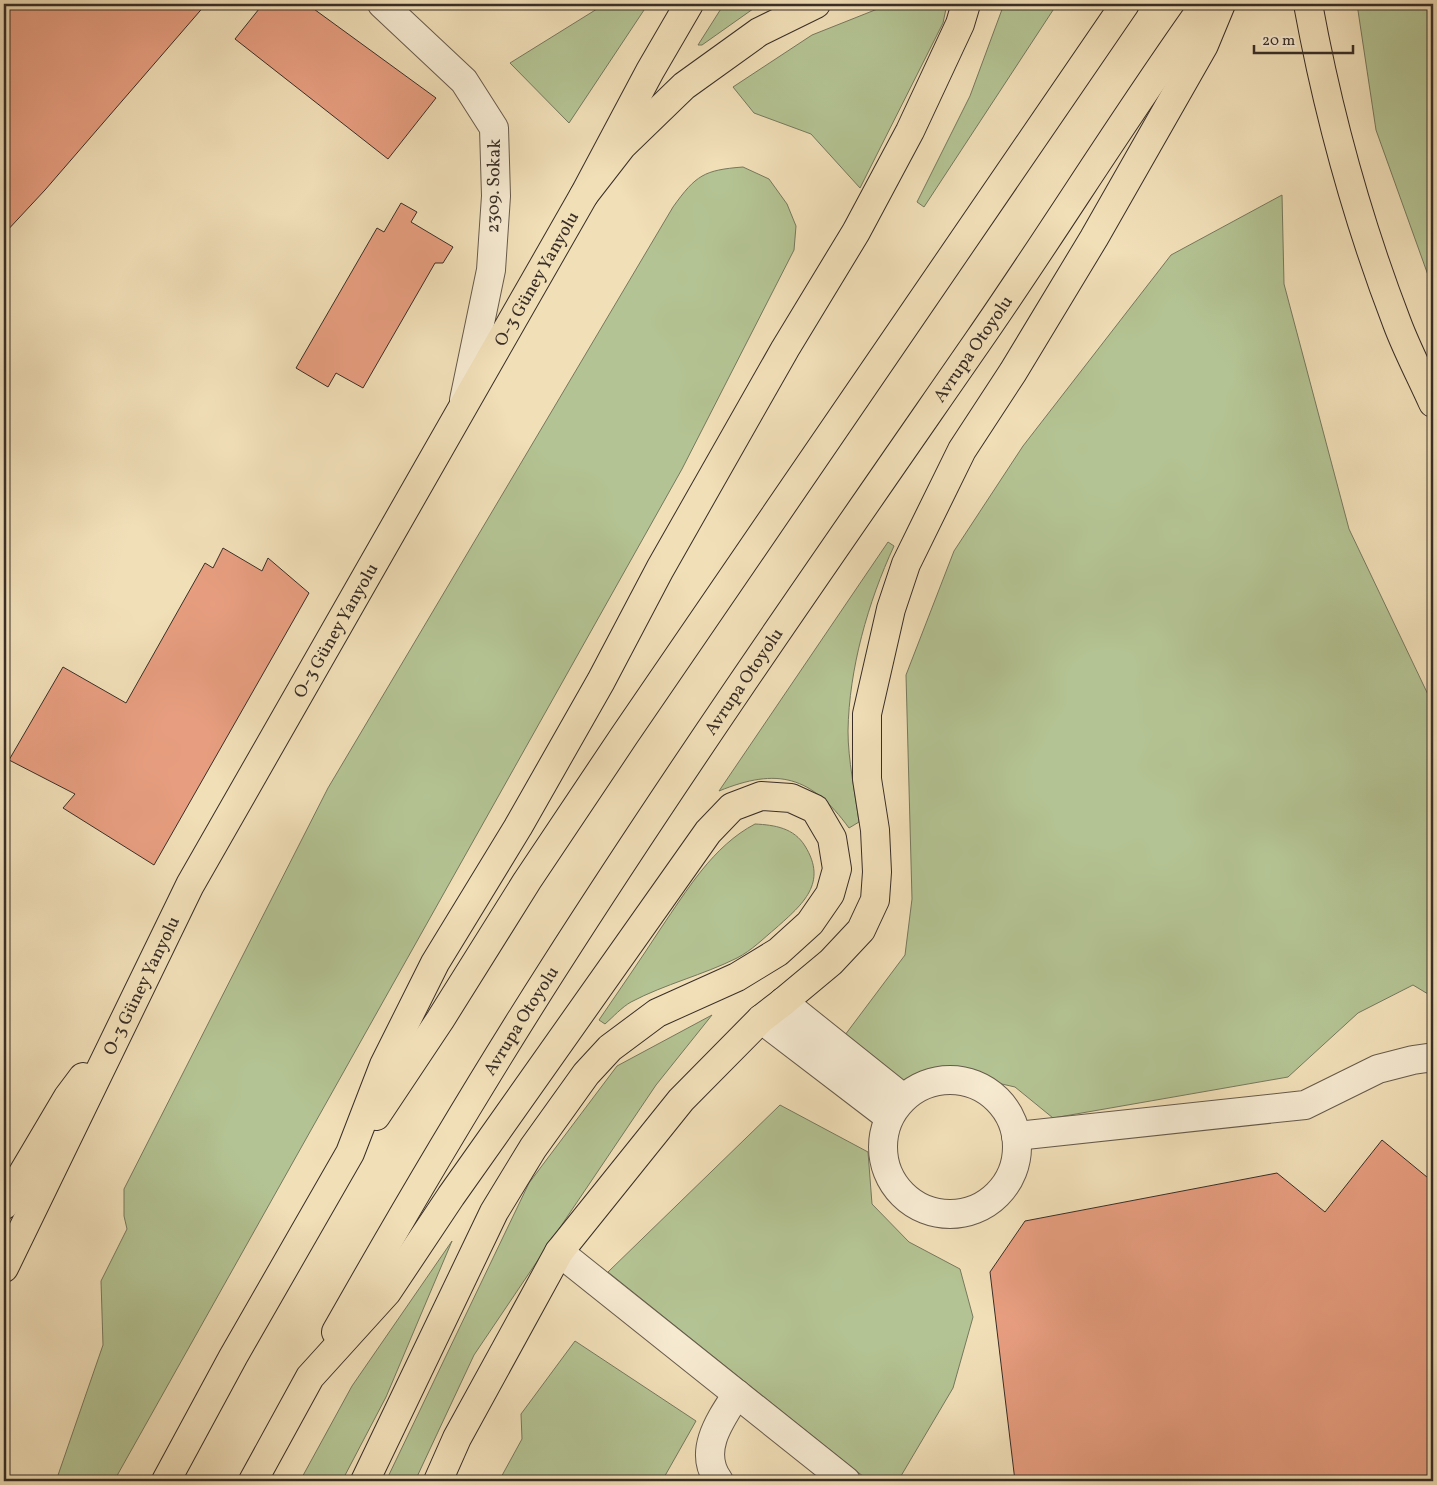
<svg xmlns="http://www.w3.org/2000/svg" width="1437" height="1485" font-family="Vollkorn,serif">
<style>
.green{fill:#b4c393;stroke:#76785d}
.building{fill:#e79e80;stroke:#392e27}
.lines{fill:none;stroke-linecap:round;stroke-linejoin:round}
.minor-casing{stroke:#675a4b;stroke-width:30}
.major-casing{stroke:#392e27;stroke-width:30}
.highway-casing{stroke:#392e27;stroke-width:30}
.minor{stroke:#f6ead1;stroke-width:28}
.major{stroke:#f1dfb8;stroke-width:28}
.highway{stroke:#f1dfb8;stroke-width:28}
.labels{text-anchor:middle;stroke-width:4;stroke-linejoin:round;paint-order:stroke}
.street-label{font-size:18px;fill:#392e27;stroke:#f6ead1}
</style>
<rect width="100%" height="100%" fill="#f1dfb8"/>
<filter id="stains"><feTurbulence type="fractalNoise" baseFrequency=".004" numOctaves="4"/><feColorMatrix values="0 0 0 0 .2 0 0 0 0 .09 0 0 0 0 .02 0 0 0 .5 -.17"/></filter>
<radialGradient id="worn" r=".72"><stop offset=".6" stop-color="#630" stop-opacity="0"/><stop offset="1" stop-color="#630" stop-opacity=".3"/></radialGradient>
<!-- green -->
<g class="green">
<path d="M605 4H648L569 123 510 63Z"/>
<path d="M724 4H760L702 45H698Z"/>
<path d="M890 4H947L943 23 860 188 811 134 754 113 733 87 812 35Z"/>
<path d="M1004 4H1057L924 207 917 202 970 96Z"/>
<path d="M1357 4H1433V289L1376 130Z"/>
<path d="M743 167 769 179 787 204 796 226 794 250 682 469 114 1481H56L103 1345 101 1281 127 1229 124 1216V1189L328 788 673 207C696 175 704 170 743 167Z"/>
<path d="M1282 195 1284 284 1349 529 1433 705V997L1413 985 1358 1013 1288 1077 1053 1118 1015 1087 958 1074 905 1083 842 1039 905 955 912 899 906 675 954 551 1023 446 1171 255Z"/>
<path d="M888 542 894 546C868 602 849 669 848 731 848 760 855 792 859 822L849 828C811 776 778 767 719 791Z"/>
<path d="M755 824C775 825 794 828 805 846 828 883 803 904 776 928 764 938 751 951 737 958 703 975 665 984 631 1002 622 1007 613 1017 605 1024L599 1020C620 989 641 959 661 928 687 890 713 846 755 824Z"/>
<path d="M712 1015 656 1085 474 1355 415 1481H386L529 1183 617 1066Z"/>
<path d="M780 1105 868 1152 872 1204 909 1242 960 1269 973 1317 953 1388 898 1481H869L608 1272Z"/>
<path d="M452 1241 386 1397 342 1481H300L352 1386Z"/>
<path d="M575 1341 696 1421 662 1481H499L522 1439 521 1414Z"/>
</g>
<!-- building -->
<g class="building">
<path d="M4 4H206L45 190 4 234Z"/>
<path d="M263 4H307L436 98 388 159 235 39Z"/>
<path d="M401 203 417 212 411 222 453 247 443 263H435L363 388 336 373 328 387 296 368 377 228 384 232Z"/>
<path d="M223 548 262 571 268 558 309 593 154 865 63 808 75 794 9 760 63 667 126 703 205 563 213 568Z"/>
<path d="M1382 1140 1433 1182V1481H1015L990 1272 1025 1221 1277 1173 1325 1212Z"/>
</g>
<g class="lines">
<defs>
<g id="minor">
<path d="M382 4 464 81 494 128 496 196 491 270 464 400"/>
<path d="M783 1002 903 1098"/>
<path d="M761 1019 889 1117"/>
<circle cx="950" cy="1147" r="67"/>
<path d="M1016 1136 1305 1105 1378 1069 1413 1060 1427 1058 1433 1059"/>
<path d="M559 1252 846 1481"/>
<path d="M719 1481C697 1452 720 1420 737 1394"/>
</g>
<g id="major">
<path d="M4 1205 68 1097 83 1077"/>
<path id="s1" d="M4 1268 190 885 584 195 650 71 689 4"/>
<path d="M438 1481 457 1438 559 1252 681 1100 761 1019 783 1002"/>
</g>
<g id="highway">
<path d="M1308 4C1328 113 1357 219 1397 323 1407 350 1421 376 1433 403"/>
<path d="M584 195 622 146 684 86 759 32 816 4"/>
<path d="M783 1002 831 962 861 930 875 900 877 872 875 830 867 779V714L891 609 906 564 962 450 1013 372 1094 238 1204 45 1221 4"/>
<path d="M376 1116 440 1020 527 881 624 736 1125 4"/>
<path id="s2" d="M336 1332C405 1210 477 1088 553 969 689 756 834 549 978 341 1055 230 1126 114 1205 4"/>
<path d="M166 1481 233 1357 350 1153 384 1065 435 963 518 827 601 681 660 569 785 349 856 232 910 131 960 24 966 4"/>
<path d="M253 1481 310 1377 387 1292 451 1196 708 832 732 807 761 796 791 798 815 809 832 838 837 869 830 894 810 923 778 952 737 977 657 1013 610 1048 586 1074 533 1148 494 1212 365 1481"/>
</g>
</defs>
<!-- minor casing -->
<use href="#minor" class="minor-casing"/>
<!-- major casing -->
<use href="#major" class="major-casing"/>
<!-- highway casing -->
<use href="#highway" class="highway-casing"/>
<!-- minor -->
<use href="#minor" class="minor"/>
<!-- major -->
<use href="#major" class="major"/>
<!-- highway -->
<use href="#highway" class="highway"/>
</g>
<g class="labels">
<!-- street labels -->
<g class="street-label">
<text transform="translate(493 186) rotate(-89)" y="6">2309. Sokak</text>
<text dy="6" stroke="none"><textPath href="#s1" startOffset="1124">O-3 Güney Yanyolu</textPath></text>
<text dy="6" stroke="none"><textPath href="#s2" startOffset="1172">Avrupa Otoyolu</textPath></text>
<text dy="6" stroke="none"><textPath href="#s1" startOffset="719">O-3 Güney Yanyolu</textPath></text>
<text dy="6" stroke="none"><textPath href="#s2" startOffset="768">Avrupa Otoyolu</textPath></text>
<text dy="6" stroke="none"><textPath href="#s1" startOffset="314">O-3 Güney Yanyolu</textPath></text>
<text dy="6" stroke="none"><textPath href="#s2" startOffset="362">Avrupa Otoyolu</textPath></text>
</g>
</g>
<!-- margin -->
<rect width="1437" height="1485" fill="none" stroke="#f1dfb8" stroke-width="20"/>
<rect x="5" y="5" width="1427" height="1475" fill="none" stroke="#392e27" stroke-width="2.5"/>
<rect x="10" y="10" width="1417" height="1465" fill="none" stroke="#392e27"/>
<!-- scale -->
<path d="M1254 45v8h99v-8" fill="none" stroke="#392e27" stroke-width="2.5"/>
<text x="1262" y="45" font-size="15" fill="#392e27" stroke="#f6ead1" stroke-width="4" paint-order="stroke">20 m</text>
<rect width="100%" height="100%" filter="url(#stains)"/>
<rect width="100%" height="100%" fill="url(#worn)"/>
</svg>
